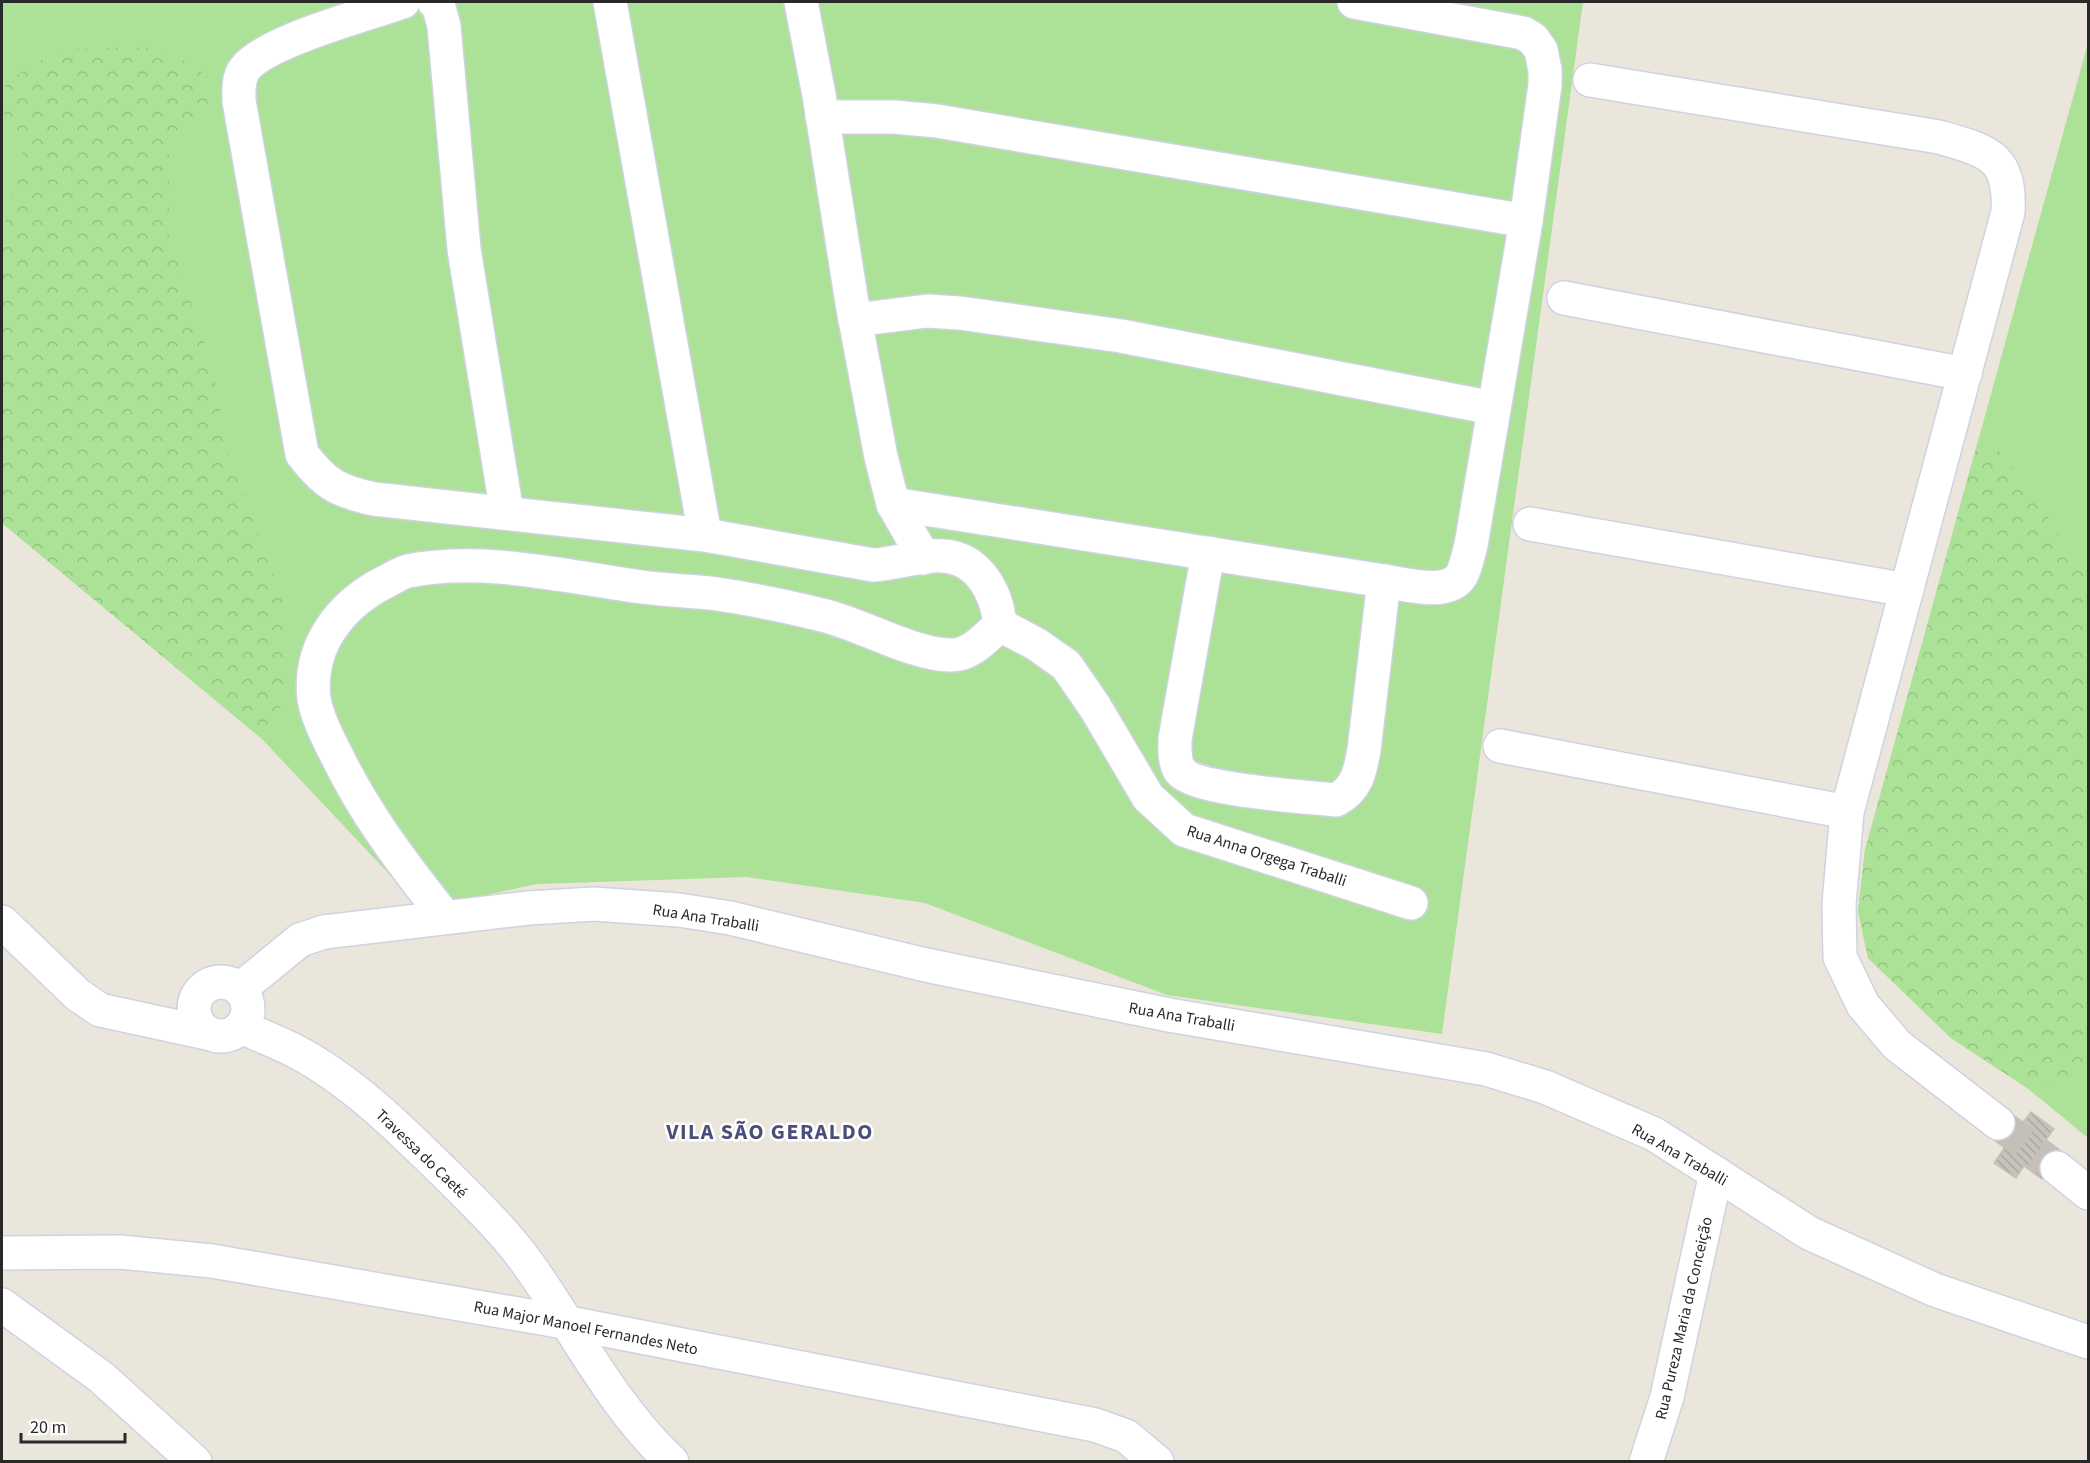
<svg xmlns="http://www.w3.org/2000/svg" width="2090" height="1463" font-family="'Source Sans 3',sans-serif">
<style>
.grass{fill:#abe297}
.forest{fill:url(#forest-crowns)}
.building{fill:url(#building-back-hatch);stroke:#c7c2b5;stroke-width:1.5}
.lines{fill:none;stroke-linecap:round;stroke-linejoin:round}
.minor-tunnel{stroke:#c4c0b7;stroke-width:33;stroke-dasharray:33 16;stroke-linecap:butt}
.minor-casing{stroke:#d0d2e2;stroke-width:36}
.minor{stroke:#fff;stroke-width:33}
.labels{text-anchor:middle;stroke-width:5;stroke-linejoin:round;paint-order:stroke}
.street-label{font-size:16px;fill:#292929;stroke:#fff}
.district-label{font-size:22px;font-weight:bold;letter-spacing:1.5px;fill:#4a4f7a;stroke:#fff}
</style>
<defs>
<pattern id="forest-crowns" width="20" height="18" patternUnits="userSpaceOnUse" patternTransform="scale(1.5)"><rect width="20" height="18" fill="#abe297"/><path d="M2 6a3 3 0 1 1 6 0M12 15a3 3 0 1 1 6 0" fill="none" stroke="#93c282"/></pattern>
<pattern id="building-back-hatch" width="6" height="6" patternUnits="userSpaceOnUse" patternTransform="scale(1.5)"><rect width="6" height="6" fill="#c7c2bb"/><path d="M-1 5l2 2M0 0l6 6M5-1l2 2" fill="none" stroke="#aba7a1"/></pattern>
</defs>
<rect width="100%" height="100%" fill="#ebe6db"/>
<!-- grass -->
<g class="grass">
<path d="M2 2H1583L1442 1034 1167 995 925 903 747 877 537 884 422 909 262 739 2 523Z"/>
<path d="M2088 43V1138L2027 1088 1951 1038 1868 958 1858 911 1865 850Z"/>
</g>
<!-- forest -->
<g class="forest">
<path d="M163 47 210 78 208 113 169 138V236L212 366 227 450 285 607V700L262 739 2 523V237L23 151C4 123 0 117 6 82L59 49Z"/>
<path d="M1978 441 1995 447 2008 460 2032 491 2069 551 2088 560V1076L2027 1088 1951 1038 1868 958 1858 911 1865 850Z"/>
</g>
<!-- building -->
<path class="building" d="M2031 1112 2054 1129 2042 1145 2059 1156 2042 1179 2024 1166 2016 1178 1994 1163 2005 1147 1994 1139 2009 1119 2020 1126Z"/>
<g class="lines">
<!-- minor-tunnel -->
<path class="minor-tunnel" d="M1998 1123 2057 1168"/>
<defs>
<g id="minor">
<path d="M403 2C368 14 263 42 244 70 238 79 239 90 239 101L302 454C325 484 337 491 374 499L705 535 873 565C895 564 924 554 943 556 979 558 997 593 1000 625"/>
<path d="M434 2 438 4 444 26 464 249 507 513"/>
<path d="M610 2 705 535"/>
<path d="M801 2 819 95 852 303 881 457 893 504 924 558"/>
<path d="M1590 80 1939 137C1987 151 2011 155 2008 212L1847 812 1839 904 1840 957 1863 1005 1897 1045 1998 1123"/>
<path d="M822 117H894L937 121 1526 221"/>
<path d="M1564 298 1965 374"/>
<path d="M855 320 927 311 960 313 1121 336 1493 408"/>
<path d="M893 504 1384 581C1405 584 1447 597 1461 576 1466 568 1468 555 1471 545L1526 221 1545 85V70L1541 50 1533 39 1523 33 1354 2"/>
<path d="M1530 524 1907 590"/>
<path d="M1208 553 1175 739C1175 749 1174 762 1180 771 1195 790 1308 797 1336 800 1357 789 1360 772 1364 750L1384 581"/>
<path d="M1000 625 1036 644 1066 665 1095 707 1148 797 1184 830 1411 903"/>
<path d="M1500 746 1847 812"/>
<path d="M445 917C403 864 364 813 335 752 327 737 317 716 314 699 308 646 340 605 385 582 392 579 400 573 408 571 485 556 566 577 642 587 664 590 687 591 710 593 747 598 785 606 822 615 861 624 915 656 952 655 971 655 986 637 1000 625"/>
<path d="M2 922 78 995 100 1010 206 1033"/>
<circle cx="221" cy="1009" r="27"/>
<path d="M240 989 300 940 324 932 529 908 594 904 679 910 730 918 926 965 1169 1015 1486 1069 1545 1087 1654 1134 1809 1233 1935 1290 2088 1342"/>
<path d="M241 1027C259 1035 277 1042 295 1051 354 1082 402 1131 449 1177 477 1205 505 1232 528 1264 576 1331 611 1405 672 1462"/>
<path d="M2057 1168 2088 1193"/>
<path d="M2 1253 120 1252 212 1261 564 1322 1095 1425 1126 1436 1157 1462"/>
<path d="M2 1305 101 1377 195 1462"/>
<path d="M1646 1462 1667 1397 1716 1173"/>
</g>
</defs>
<!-- minor casing -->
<use href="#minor" class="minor-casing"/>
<!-- minor -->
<use href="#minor" class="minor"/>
</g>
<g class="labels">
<!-- street labels -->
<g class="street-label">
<text transform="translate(1267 855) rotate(18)" y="6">Rua Anna Orgega Traballi</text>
<text transform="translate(706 917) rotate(9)" y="6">Rua Ana Traballi</text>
<text transform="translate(1182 1016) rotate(10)" y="6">Rua Ana Traballi</text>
<text transform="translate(422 1153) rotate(44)" y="6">Travessa do Caeté</text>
<text transform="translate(1680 1154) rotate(30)" y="6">Rua Ana Traballi</text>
<text transform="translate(1683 1318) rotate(-77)" y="6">Rua Pureza Maria da Conceição</text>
<text transform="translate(586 1327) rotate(11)" y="6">Rua Major Manoel Fernandes Neto</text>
</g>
<!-- district labels -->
<g class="district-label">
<text x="770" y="1139">VILA SÃO GERALDO</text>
</g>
</g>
<!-- border -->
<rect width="2090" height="1463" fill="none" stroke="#292929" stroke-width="6"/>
<!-- scale -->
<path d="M21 1433v9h104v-9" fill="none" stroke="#292929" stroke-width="3"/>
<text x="30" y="1433" font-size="18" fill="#292929" stroke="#ffffff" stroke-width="4.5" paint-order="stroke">20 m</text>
</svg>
